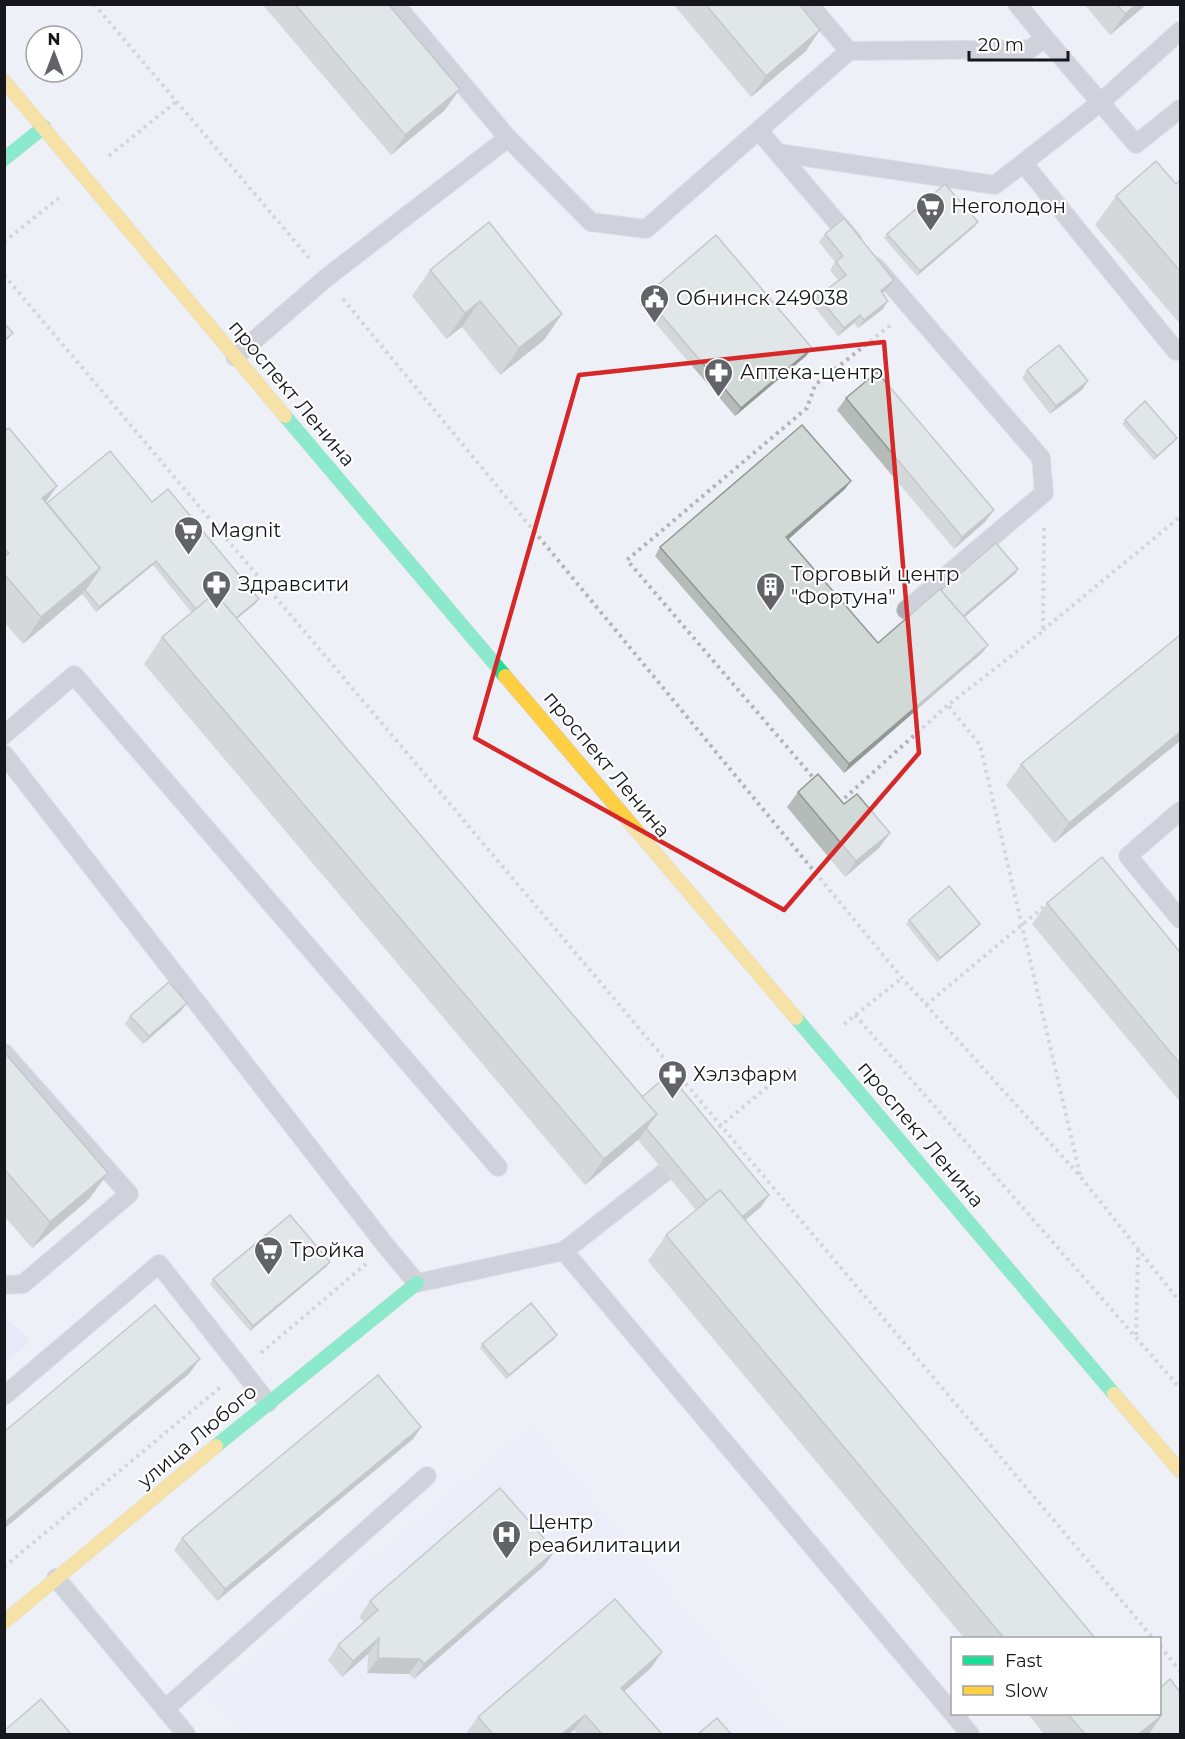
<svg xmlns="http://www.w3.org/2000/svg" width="1185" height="1739" font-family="Montserrat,sans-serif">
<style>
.built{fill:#e7eafb}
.green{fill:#dce0f6}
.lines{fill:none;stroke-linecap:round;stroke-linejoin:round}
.lane-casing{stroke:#ccced4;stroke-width:20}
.fast-casing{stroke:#ccced4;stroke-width:15}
.slow-casing{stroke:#ccced4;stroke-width:15}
.path{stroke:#b2b4bc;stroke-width:4;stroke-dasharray:3 4.5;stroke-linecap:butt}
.lane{stroke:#abadb9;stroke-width:18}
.fast{stroke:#16e098;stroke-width:14}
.slow{stroke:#ffcf43;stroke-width:14}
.wall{fill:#b4bbb8}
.shaded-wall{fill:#929896}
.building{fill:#d1d9d6;stroke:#929896;stroke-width:1.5}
.marked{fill:none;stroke:#d62828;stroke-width:4.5;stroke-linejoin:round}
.labels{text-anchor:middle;stroke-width:4.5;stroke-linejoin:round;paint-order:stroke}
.poi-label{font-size:20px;fill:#16171c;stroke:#fff;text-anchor:start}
.street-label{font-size:20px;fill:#16171c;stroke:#fff}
</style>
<rect width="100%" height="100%" fill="#eef0f8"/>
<!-- built -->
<path class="built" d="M531 1426 789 1734H244L209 1694Z"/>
<!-- green -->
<path class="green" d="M4 1316 31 1341 5 1363H4Z"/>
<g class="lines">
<defs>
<g id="lane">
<path d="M1045 38 1136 144 1180 109"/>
<path d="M849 51 1030 49 1045 38 1017 4"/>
<path d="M759 131 853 241"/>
<path d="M508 138 591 222 646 229 849 51 809 4"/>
<path d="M778 153 995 185 1101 102 1180 31"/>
<path d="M1024 164 1176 351 1180 347"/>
<path d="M875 266 1041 458 1044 493 906 610"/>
<path d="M235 357 326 278 508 138 395 4"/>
<path d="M4 735 74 675 498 1167"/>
<path d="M4 754 386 1246 417 1283 564 1251 970 1734"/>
<path d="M1180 811 1128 856 1180 919"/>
<path d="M4 1053 129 1194 23 1284 4 1285"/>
<path d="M564 1251 665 1172"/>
<path d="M4 1396 159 1264 268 1403"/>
<path d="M56 1578 186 1734"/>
<path d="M165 1709 427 1476"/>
</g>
<g id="fast">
<path d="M4 159 44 127"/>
<path d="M285 416 505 676"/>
<path d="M796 1018 1114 1394"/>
<path d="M216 1446 417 1283"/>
</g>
<g id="slow">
<path d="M4 81 285 416"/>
<path d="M505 676 796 1018"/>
<path d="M1114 1394 1180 1471"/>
<path d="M4 1622 216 1446"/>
</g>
</defs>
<!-- lane casing -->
<use href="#lane" class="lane-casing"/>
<!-- fast casing -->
<use href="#fast" class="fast-casing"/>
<!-- slow casing -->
<use href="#slow" class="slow-casing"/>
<!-- path -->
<g class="path">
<path d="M94 4 309 258"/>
<path d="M109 156 177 101"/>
<path d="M4 242 60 197"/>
<path d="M4 275 1153 1638"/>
<path d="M343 299 902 978 1080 1176 1180 1302"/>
<path d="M1044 528 1043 631 948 705 980 745 1080 1175"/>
<path d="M1043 630 1180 517"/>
<path d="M817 782 627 560 807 408 815 385 892 324"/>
<path d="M839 803 948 705"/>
<path d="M926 1005 1048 903"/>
<path d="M855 1015 1180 1388"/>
<path d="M844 1024 902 978"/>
<path d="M713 1132 789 1069"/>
<path d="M1136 1335 1138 1250"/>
<path d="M261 1353 367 1263"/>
<path d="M4 1567 223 1385"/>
<path d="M1160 1646 1180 1671"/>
</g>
<!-- lane -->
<use href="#lane" class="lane"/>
<!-- fast -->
<use href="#fast" class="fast"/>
<!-- slow -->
<use href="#slow" class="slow"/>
</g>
<!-- wall -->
<g class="wall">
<path d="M262 4H388L445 110 391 155Z"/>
<path d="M673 4H799L806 51 751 97Z"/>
<path d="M1084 4H1147L1110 35Z"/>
<path d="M1180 180V324L1095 225 1116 196 1176 184Z"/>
<path d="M975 226 917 276 884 238 887 234Z"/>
<path d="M825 234 894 280 888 288 882 293 883 309 858 328 854 323 838 336 812 304 818 296 838 280 830 270 835 262 819 242Z"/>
<path d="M430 270 562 314 544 340 500 375 462 327 446 339 412 296Z"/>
<path d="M645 296 812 348 806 356 735 416 639 304Z"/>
<path d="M1027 370 1082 390 1050 414 1022 378Z"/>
<path d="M846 398 985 522 954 549 837 410Z"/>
<path d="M1125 420 1174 442 1154 460 1122 424Z"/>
<path d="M4 431 47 503 152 502 256 603 237 619 642 1097 769 1195 761 1207 745 1220 1095 1638H964L648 1261 666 1235 696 1210 638 1140 585 1185 144 664 162 637 192 613 153 565 96 612 82 594 23 644 4 622Z"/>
<path d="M845 489 788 539 878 643 941 590 1016 573 964 617 988 645 982 653 844 773 655 556 660 547Z"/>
<path d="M1180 741 1054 843 1006 785 1021 764Z"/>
<path d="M798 792 844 804 890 833 879 848 845 877 787 807Z"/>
<path d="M1047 903 1180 952V1102L1032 924Z"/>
<path d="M909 920 980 924 977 928 937 962 906 924Z"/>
<path d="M181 1011 143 1044 125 1024 130 1016Z"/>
<path d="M4 1052 108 1173 89 1199 32 1248 4 1216Z"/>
<path d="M327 1266 250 1331 210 1284 213 1279Z"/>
<path d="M557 1335 554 1339 506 1379 480 1348 482 1344Z"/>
<path d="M421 1427 413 1439 217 1601 174 1550 182 1538Z"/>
<path d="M544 1566 414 1679 409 1674 367 1673 368 1654 342 1677 328 1660 338 1645 364 1622 359 1617 370 1601Z"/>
<path d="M651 1668 624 1691 662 1734H578L574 1730 569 1734H469L467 1732 478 1717Z"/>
<path d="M1027 1713H1160L1180 1734H1044Z"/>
</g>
<!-- shaded-wall -->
<g class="shaded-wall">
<path d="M1137 4H1147L1110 35 1125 14Z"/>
<path d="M820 30 806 51 751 97 766 76Z"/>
<path d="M460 89 445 110 391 155 405 135Z"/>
<path d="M978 222 975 226 917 276 920 271Z"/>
<path d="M894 280 888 288 875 299 881 291Z"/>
<path d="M480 301 462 327 446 339 465 313Z"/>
<path d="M888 301 883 309 858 328 864 320Z"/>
<path d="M562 314 544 340 500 375 519 348Z"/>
<path d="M860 315 854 323 838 336 844 328Z"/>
<path d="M812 348 806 356 735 416 741 408Z"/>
<path d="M1088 381 1082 390 1050 414 1056 406Z"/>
<path d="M1177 438 1174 442 1154 460 1157 456Z"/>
<path d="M851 481 845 489 781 546 786 537Z"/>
<path d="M57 486 39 512 42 498Z"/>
<path d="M994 510 985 522 954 549 962 537Z"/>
<path d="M156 561 153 565 96 612 99 607Z"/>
<path d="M100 568 82 594 23 644 41 617Z"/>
<path d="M1018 569 1016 573 957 624 959 620Z"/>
<path d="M259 599 256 603 213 638 216 634Z"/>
<path d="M988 645 982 653 844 773 849 764Z"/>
<path d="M1180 732V741L1054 843 1069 823Z"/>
<path d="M890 833 879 848 845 877 856 861Z"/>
<path d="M980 924 977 928 937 962 940 958Z"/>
<path d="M187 1003 181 1011 143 1044 149 1036Z"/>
<path d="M657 1114 638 1140 585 1185 604 1159Z"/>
<path d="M108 1173 89 1199 32 1248 50 1222Z"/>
<path d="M769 1195 761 1207 721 1240 729 1228Z"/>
<path d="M330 1262 327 1266 250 1331 253 1326Z"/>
<path d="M557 1335 554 1339 506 1379 509 1375Z"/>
<path d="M200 1359 189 1374 4 1529V1523Z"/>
<path d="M421 1427 413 1439 217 1601 225 1589Z"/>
<path d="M555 1551 544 1566 414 1679 424 1664Z"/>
<path d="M379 1638 368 1654 342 1677 353 1661Z"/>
<path d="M662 1652 651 1668 611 1703 621 1688Z"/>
<path d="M378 1658 420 1659 409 1674 367 1673Z"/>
<path d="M585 1715 574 1730 569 1734H562Z"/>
<path d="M1160 1717 1148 1734H1139Z"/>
</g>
<!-- building -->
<g class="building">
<path d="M295 4H388L460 89 405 135Z"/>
<path d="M705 4H799L820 30 766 76Z"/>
<path d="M1117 4H1137L1125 14Z"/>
<path d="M1156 161 1176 184 1180 180V271L1116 196Z"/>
<path d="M945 184 978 222 920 271 887 234Z"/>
<path d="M844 218 894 280 881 291 888 301 864 320 860 315 844 328 818 296 846 275 836 262 843 256 825 234Z"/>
<path d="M489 222 562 314 519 348 480 301 465 313 430 270Z"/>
<path d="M716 235 812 348 741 408 645 296Z"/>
<path d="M4 323 13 333 4 341Z"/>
<path d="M1059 345 1088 381 1056 406 1027 370Z"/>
<path d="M877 372 994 510 962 537 846 398Z"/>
<path d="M1145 401 1177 438 1157 456 1125 420Z"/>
<path d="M802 425 851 481 786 537 878 643 940 589 988 645 849 764 660 547Z"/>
<path d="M9 428 57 486 42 498 100 568 41 617 4 574V556L9 553 4 548V431Z"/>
<path d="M110 451 152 502 168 489 259 599 236 618 215 593 196 609 156 561 99 607 85 590 100 568 47 503Z"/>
<path d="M996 543 1018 569 963 616 941 590Z"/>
<path d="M215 593 657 1114 604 1159 162 637Z"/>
<path d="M1180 635V732L1069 823 1021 764Z"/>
<path d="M818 774 844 804 857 794 890 833 856 861 798 792Z"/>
<path d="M1102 857 1180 952V1064L1047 903Z"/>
<path d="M949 886 980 924 940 958 909 920Z"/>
<path d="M169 982 187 1003 149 1036 130 1016Z"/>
<path d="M4 1052 108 1173 50 1222 4 1169Z"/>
<path d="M669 1074 769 1195 742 1217 720 1190 707 1201 646 1128 657 1114 642 1097Z"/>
<path d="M720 1190 1095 1638H1004L666 1235Z"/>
<path d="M290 1215 330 1262 253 1326 213 1279Z"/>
<path d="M531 1303 557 1335 509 1375 482 1344Z"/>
<path d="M155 1305 200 1359 4 1523V1432Z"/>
<path d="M378 1375 421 1427 225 1589 182 1538Z"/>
<path d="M500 1488 555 1551 424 1664 420 1659 378 1658 379 1638 353 1661 338 1645 378 1610 370 1601Z"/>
<path d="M615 1599 662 1652 621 1688 662 1734H602L585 1715 562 1734H493L478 1717Z"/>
<path d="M1170 1679 1180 1692V1734H1148L1160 1717 1157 1713H1160V1688Z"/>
<path d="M41 1699 71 1734H4V1731Z"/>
<path d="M1067 1713H1157L1160 1717 1139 1734H1085Z"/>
<path d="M717 1718 731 1734H698Z"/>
</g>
<!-- marked area -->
<path d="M0 0H1185V1739H0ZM884 342 919 753 784 910 475 738 579 375Z" fill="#eef0f8" fill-opacity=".55" fill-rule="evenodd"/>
<path class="marked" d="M884 342 919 753 784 910 475 738 579 375Z"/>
<!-- icons -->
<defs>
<symbol id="supermarket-pin" viewBox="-11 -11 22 30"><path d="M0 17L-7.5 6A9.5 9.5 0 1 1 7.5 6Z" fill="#626369" stroke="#fff"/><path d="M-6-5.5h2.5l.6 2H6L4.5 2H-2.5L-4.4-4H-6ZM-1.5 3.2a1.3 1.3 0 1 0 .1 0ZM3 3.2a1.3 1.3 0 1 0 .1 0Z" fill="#fff"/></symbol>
<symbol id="civic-pin" viewBox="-11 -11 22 30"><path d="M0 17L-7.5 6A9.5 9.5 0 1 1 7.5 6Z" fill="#626369" stroke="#fff"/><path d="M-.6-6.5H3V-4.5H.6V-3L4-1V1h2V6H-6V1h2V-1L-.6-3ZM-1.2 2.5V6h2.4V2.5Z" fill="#fff"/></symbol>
<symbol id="pharmacy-pin" viewBox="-11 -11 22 30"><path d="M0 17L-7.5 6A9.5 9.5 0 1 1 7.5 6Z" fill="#626369" stroke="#fff"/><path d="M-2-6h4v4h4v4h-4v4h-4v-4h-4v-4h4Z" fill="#fff"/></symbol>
<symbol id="building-pin" viewBox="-11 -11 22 30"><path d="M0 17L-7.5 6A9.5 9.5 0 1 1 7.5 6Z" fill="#626369" stroke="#fff"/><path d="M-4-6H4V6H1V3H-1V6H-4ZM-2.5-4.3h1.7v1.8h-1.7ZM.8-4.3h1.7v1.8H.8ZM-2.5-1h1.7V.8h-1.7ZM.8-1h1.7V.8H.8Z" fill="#fff"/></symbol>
<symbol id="hospital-pin" viewBox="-11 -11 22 30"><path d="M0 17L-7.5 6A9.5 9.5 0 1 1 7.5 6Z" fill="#626369" stroke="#fff"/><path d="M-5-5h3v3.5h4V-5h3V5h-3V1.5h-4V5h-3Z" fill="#fff"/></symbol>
</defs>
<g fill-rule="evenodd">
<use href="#supermarket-pin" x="914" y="190" width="33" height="45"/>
<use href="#civic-pin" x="638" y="282" width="33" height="45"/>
<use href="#pharmacy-pin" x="702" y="356" width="33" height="45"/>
<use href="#supermarket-pin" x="172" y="514" width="33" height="45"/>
<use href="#pharmacy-pin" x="200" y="568" width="33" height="45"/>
<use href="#building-pin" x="754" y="570" width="33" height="45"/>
<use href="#pharmacy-pin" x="656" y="1058" width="33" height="45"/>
<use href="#supermarket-pin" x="252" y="1234" width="33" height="45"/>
<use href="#hospital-pin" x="490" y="1518" width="33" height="45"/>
</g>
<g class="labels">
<!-- poi labels -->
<g class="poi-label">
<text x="951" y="213">Неголодон</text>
<text x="676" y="305">Обнинск 249038</text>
<text x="740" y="379">Аптека-центр</text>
<text x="210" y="537">Magnit</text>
<text x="791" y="581">Торговый центр<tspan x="791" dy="23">"Фортуна"</tspan></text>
<text x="238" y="591">Здравсити</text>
<text x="693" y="1081">Хэлзфарм</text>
<text x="290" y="1257">Тройка</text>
<text x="528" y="1529">Центр<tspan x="528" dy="23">реабилитации</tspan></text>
</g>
<!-- street labels -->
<g class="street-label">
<text transform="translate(292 393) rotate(50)" y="7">проспект Ленина</text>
<text transform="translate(607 764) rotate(50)" y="7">проспект Ленина</text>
<text transform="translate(921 1134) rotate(50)" y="7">проспект Ленина</text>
<text transform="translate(197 1436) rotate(-40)" y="7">улица Любого</text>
</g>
</g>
<!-- border -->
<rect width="1185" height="1739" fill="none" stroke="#16171c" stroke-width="12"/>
<!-- legend -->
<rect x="951" y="1637" width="210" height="78" fill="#ffffff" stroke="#a2a2a4" stroke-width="1.5"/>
<rect x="963" y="1656" width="30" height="9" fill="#16e098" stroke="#a2a2a4" stroke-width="1.5"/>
<text x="1005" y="1667" font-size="18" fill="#16171c">Fast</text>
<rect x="963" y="1686" width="30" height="9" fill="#ffcf43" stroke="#a2a2a4" stroke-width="1.5"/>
<text x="1005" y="1697" font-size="18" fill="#16171c">Slow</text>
<!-- north arrow -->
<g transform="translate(54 54)"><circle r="28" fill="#ffffff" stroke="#a2a2a4" stroke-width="1.5"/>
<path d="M0-4.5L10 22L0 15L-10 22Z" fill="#626369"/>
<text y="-9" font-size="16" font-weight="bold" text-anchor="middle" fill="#16171c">N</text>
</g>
<!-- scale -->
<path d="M969 51v9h99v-9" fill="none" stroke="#16171c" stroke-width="3"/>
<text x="978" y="51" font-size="18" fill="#16171c" stroke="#ffffff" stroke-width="4.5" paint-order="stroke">20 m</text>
</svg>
